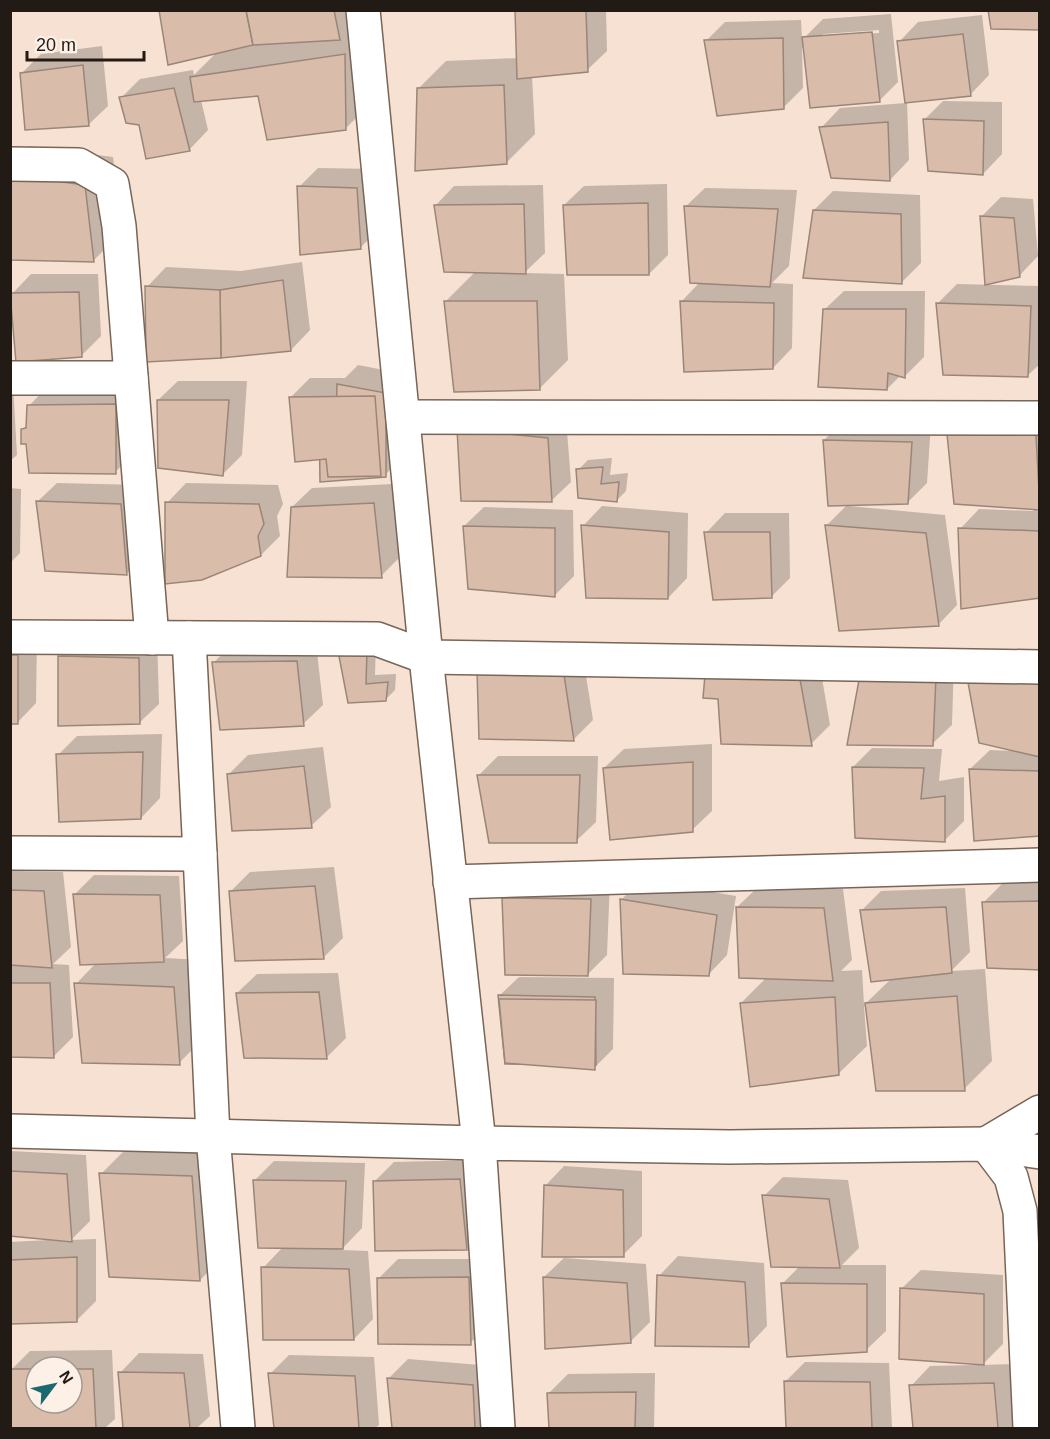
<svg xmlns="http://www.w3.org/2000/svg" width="1050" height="1439" font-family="Helvetica,sans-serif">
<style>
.shadow{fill:#0003;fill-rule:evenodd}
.building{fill:#d9bdaa;stroke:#9a8678;stroke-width:1.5}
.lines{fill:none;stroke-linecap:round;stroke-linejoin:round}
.street-casing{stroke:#786558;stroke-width:36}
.secondary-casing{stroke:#786558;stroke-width:36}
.street{stroke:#fff;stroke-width:33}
.secondary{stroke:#fff;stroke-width:33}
</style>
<rect width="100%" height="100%" fill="#f7e1d2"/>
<!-- shadow -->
<g class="shadow">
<path d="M161 10H357L358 20 348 30 373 27 374 100 345 129 259 94 201 100 208 130 189 150 140 124 121 98 140 79 193 70 194 75 217 52Z"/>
<path d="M516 10H606L607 51 587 70 532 76 535 134 507 162 418 89 446 61 518 58Z"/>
<path d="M891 14 898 82 879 101 804 47 802 48 803 88 784 107 706 41 725 22 801 20 802 40 823 19ZM879 30V33L823 37V34Z"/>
<path d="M982 15 989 75 970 95 907 101 909 160 890 180 821 128 840 108 906 103 899 42 918 22Z"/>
<path d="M102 46 108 106 88 125 21 74 41 54Z"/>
<path d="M943 101 1002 102V154L983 174 924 120Z"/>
<path d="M29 146 113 157 122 232 94 260 10 165Z"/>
<path d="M318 168 376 169 380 228 360 248 299 187Z"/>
<path d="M667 184 668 255 649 274 564 205 584 186Z"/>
<path d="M543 185 545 253 524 273 564 274 568 360 540 388 446 301 476 271 435 206 454 186Z"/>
<path d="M705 188 797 190 789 266 772 283 793 284 792 348 773 368 681 302 700 282 685 207Z"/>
<path d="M833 191 920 195 921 263 902 282 814 210Z"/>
<path d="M1001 197 1033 199 1038 256 1019 276 982 216Z"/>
<path d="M302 262 310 330 291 350 147 287 166 267 241 271Z"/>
<path d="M31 274H98L101 336 81 356 12 294Z"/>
<path d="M957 284 1040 286V364L1027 376 938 303Z"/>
<path d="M844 291H925L924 357 905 376 901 375 887 389 824 310Z"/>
<path d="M358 365 405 374 404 456 385 475 321 458 291 397 310 378H345Z"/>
<path d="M178 381H247L242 455 223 474 158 400Z"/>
<path d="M10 384H13L17 455 10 461Z"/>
<path d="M135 385V453L115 472 27 443 23 429 28 424 29 406 48 386Z"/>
<path d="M1040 416V510L1038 511H1040V596L960 529 979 509 1033 511V508L949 434Z"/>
<path d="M566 419 571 482 551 501 458 430Z"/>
<path d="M844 421 931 423 927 483 907 503 849 504V506L945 515 957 605 938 625 827 525 848 504 824 440Z"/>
<path d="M612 458 610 475 628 473 626 491 617 500 578 470 588 460Z"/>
<path d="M57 483 140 485 145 554 126 574 37 502Z"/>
<path d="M186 483 278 485 283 504 277 516 280 536 261 555 167 503Z"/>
<path d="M393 484 400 557 381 576 292 507 312 488Z"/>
<path d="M10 488 21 489 20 553 10 563Z"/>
<path d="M602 506 688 513 687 578 668 598 583 526Z"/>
<path d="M484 507 573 510 574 576 555 595 464 526Z"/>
<path d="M725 513H789L790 578 771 597 706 533Z"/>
<path d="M10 636H37L36 703 17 723H10Z"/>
<path d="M79 638 157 639 159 704 139 723 60 657Z"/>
<path d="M376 642 375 675 396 674 395 690 385 700 349 702 340 652Z"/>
<path d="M316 643 323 705 303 724 213 663 233 644Z"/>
<path d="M1040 649V834L970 769 990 750 1012 751 997 650Z"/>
<path d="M583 657 593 720 573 740 481 737Z"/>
<path d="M954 657 952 725 932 744 860 680Z"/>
<path d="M819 661 830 725 811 744 719 698Z"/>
<path d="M162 734 160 798 141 818 58 755 77 736Z"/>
<path d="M712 744V811L692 830 604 768 624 749Z"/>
<path d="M323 747 331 807 311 826 228 775 248 755Z"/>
<path d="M872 748 942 749 939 781 964 777V821L945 840 853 767Z"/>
<path d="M498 756H598L596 822 576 841 479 775Z"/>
<path d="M334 867 343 938 324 957 236 959 231 891 250 872Z"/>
<path d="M10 871 63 872 71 947 53 964 69 965 73 1037 53 1057 10 1056Z"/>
<path d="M94 875 179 876 183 941 165 958 202 960 207 1035 179 1063 76 984 96 963 74 895Z"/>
<path d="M523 879 610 880 607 955 588 974 504 899Z"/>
<path d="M641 880 736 896 727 955 708 975 621 900Z"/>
<path d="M1040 882V969L984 902 1003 883Z"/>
<path d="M757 888 843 889 852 960 841 971 862 970 864 1005 891 979 862 910 881 891 965 888 970 952 951 971 985 969 992 1061 964 1089 867 1006H864L867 1046 838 1074 741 1003 767 977 737 907Z"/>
<path d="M338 973 346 1038 327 1057 237 993 257 974Z"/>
<path d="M519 977 614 978 613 1049 594 1068 499 996Z"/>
<path d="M129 1146 220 1148 228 1252 200 1280 101 1174Z"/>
<path d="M10 1151 86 1155 90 1221 71 1240 96 1239V1301L77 1320 10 1323V1242L49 1240V1238L10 1235Z"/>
<path d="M479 1160 486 1229 467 1248 374 1182 394 1162Z"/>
<path d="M274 1161 365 1163 362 1228 341 1250 368 1251 373 1319 354 1339 263 1268 283 1247 254 1181Z"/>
<path d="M564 1166 642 1171V1236L623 1255 545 1186Z"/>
<path d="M783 1177 848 1180 859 1248 842 1265H886V1331L866 1350 782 1284 800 1266 764 1196Z"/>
<path d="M678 1256 764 1263 767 1326 748 1346 659 1276Z"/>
<path d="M564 1258 646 1264 650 1322 630 1342 544 1277Z"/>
<path d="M398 1259H488L490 1324 470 1343 378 1279Z"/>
<path d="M921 1270 1003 1275V1344L982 1365 1013 1364 1019 1428H914L911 1386 930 1366 975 1365V1363L901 1289Z"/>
<path d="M112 1350 115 1419 105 1428H10L11 1370 30 1351ZM36 1367H72V1403H36Z"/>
<path d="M139 1353 203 1354 210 1416 197 1428H124L120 1373Z"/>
<path d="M289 1355 374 1357 379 1425 375 1428H275L270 1374Z"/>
<path d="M408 1359 492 1366 495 1428H393L389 1378Z"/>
<path d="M805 1362 889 1363 892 1428H788L785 1382Z"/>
<path d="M655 1373 654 1428H551L549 1393 568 1374Z"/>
</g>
<!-- building -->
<g class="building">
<path d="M159 10H246L253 45 168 65Z"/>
<path d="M246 10H334L340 40 253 45Z"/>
<path d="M515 10H586L588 72 517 79Z"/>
<path d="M988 10H1040V30L991 29Z"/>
<path d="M872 32 880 102 810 108 802 37Z"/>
<path d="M963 34 971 96 905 103 897 41Z"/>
<path d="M783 38 784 109 717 116 704 40Z"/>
<path d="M345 54 346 130 267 140 258 96 194 102 190 77Z"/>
<path d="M83 65 89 126 25 130 20 73Z"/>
<path d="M504 85 507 164 415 171 417 88Z"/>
<path d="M174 88 190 151 146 159 139 125 126 123 119 97Z"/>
<path d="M923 119 984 121 983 175 928 171Z"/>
<path d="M888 122 890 181 831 178 819 127Z"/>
<path d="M10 175 85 185 94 262 10 260Z"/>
<path d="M297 186 357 188 361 249 300 255Z"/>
<path d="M648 203 649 275H567L563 205Z"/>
<path d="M524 204 526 274 444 272 434 205Z"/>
<path d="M684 206 778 209 770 287 690 283Z"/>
<path d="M813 210 901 214 902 284 803 278Z"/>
<path d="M980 216 1014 218 1020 277 985 285Z"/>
<path d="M283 280 291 351 221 358 220 290Z"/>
<path d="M145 286 220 290 221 358 146 362Z"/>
<path d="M79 292 82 357 16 362 10 293Z"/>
<path d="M444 301H537L540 390 454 392Z"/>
<path d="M680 301 774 303 773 369 684 372Z"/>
<path d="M936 303 1031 306 1028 377 943 375Z"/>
<path d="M823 309H906L905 378 888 373 887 390 818 387Z"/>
<path d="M337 384 386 393V477L320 482 319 414 336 415Z"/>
<path d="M375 396 381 476 328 477 326 459 295 462 289 397Z"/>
<path d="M157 400H229L223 476 158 468Z"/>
<path d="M116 404V474L29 473 26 444H21V429L26 428 27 405Z"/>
<path d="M457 429 548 438 552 502 461 501Z"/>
<path d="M947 434 1036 435 1040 510 954 504Z"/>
<path d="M823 440 912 442 908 504 828 506Z"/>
<path d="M603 467 601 484 619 482 617 502 578 498 576 469Z"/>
<path d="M36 501 121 504 127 575 45 571Z"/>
<path d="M165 502 259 504 264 524 258 536 261 556 202 580 165 584Z"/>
<path d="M374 503 382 578 287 577 291 507Z"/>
<path d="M581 525 669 532 668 599 586 598Z"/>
<path d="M825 525 926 533 939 626 839 631Z"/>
<path d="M463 526 555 528V597L468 589Z"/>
<path d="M958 528 1040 531V598L961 609Z"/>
<path d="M704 532H770L772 598 713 600Z"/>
<path d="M338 651H367L366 684 388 682 386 701 348 703Z"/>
<rect x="10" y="655" width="8" height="69"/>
<path d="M58 656 139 658 140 724 58 726Z"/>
<path d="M297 661 304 726 220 730 212 662Z"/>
<path d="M477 670 564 675 574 741 479 739Z"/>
<path d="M705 675 800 679 812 746 721 744 718 699 703 698Z"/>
<path d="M936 676 933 746 847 745 859 680Z"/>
<path d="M967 677H1040V757L979 743Z"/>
<path d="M143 752 141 819 59 822 56 754Z"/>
<path d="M693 762V832L610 840 603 768Z"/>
<path d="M304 766 312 828 232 831 227 774Z"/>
<path d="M852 767 924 768 921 799 945 796V842L855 838Z"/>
<path d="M969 769 1040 771V836L974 841Z"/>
<path d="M477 775H580L577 843H489Z"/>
<path d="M315 886 324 959 235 961 229 891Z"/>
<path d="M10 890 44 891 52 968 10 965Z"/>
<path d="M73 894 160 895 164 962 80 965Z"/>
<path d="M502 898 591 899 588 976 505 975Z"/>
<path d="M620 899 717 915 709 976 623 974Z"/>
<path d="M1040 901V970L987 968 982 902Z"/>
<path d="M736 907 824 908 833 981 739 978Z"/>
<path d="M946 907 952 973 871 982 860 910Z"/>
<path d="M10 983H50L54 1058 10 1057Z"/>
<path d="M74 983 174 987 180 1065 82 1063Z"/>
<path d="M319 992 327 1059 244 1058 236 993Z"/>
<path d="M498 995 595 997 596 1065 505 1064Z"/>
<path d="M957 996 965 1091H876L865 1003Z"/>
<path d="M835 997 839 1075 750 1087 740 1003Z"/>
<path d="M499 999 596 1000 595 1070 505 1063Z"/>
<path d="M10 1171 67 1174 72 1242 10 1236Z"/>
<path d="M99 1173 192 1176 200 1281 109 1277Z"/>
<path d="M460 1179 467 1250 375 1251 373 1181Z"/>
<path d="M253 1180 346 1181 343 1249 258 1248Z"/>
<path d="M544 1185 623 1190 624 1257H542Z"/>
<path d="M762 1195 829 1199 840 1268 771 1267Z"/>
<path d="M77 1257V1322L10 1324V1260Z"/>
<path d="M261 1267 349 1269 354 1340H263Z"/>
<path d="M657 1275 745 1282 749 1347 655 1346Z"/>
<path d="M469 1277 471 1345 378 1344 377 1278Z"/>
<path d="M543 1277 627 1283 631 1343 545 1349Z"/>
<path d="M781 1283 867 1284V1352L787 1357Z"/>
<path d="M900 1288 984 1294V1365L899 1359Z"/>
<path d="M10 1369H36V1403H72V1369H93L96 1428H10Z"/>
<path d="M118 1372 184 1373 190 1428H123Z"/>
<path d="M268 1373 355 1376 359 1428H274Z"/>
<path d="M387 1378 473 1385 475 1428H392Z"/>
<path d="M784 1381 870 1382 872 1428H786Z"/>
<path d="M994 1383 998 1428H913L909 1385Z"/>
<path d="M636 1392 635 1428H549L547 1393Z"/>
</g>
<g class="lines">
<defs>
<g id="street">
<path d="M10 164 79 165 112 184 119 226 152 638"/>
<path d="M10 378H131"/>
<path d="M403 417 1040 418"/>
<path d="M10 637 377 639 426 657 1040 667"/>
<path d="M10 853 200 854 189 638"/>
<path d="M200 854 213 1136 238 1428"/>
<path d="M450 882 1040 865"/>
<path d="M498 1428 479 1143 730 1147 986 1144 1040 1152"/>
<path d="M1030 1428 1020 1211 1011 1177 986 1144 1040 1112"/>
</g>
<path id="secondary" d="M10 1131 479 1143 426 657 363 10"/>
</defs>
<!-- street casing -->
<use href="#street" class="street-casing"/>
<!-- secondary casing -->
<use href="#secondary" class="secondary-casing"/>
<!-- street -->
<use href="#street" class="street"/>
<!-- secondary -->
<use href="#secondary" class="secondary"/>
</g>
<!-- border -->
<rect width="1050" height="1439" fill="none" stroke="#221a15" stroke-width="24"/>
<!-- north arrow -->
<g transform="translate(54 1385) rotate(58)"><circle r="28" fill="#fdf0e7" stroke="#a59a93" stroke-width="1.5"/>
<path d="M0-4.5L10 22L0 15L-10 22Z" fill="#1c6871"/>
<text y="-9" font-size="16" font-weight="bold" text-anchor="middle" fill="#221a15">N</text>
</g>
<!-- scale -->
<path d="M27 51v9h117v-9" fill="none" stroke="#221a15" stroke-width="3"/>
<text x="36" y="51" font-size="18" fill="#221a15" stroke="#fdf0e7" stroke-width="4.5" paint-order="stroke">20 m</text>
</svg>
